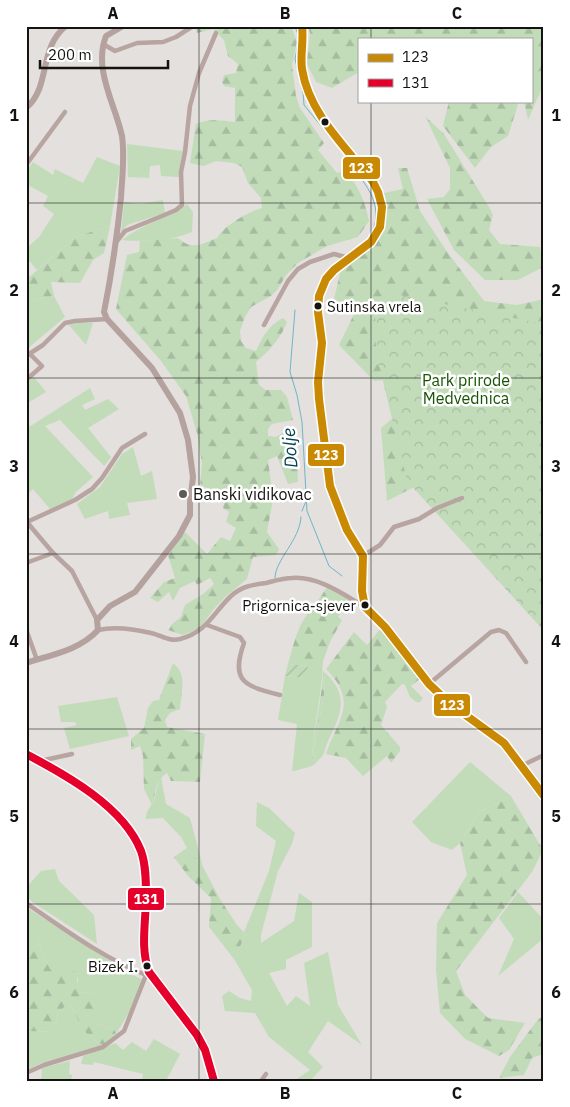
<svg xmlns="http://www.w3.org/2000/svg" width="570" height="1107" font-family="'IBM Plex Sans',sans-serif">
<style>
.grass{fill:#c2dcba}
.forest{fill:url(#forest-firs)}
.park{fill:url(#park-crowns)}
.garden{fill:url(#garden-furrows)}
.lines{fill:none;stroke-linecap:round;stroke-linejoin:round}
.stream{stroke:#70b5c7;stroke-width:1}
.street{stroke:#b8a4a0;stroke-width:4.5}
.secondary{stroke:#b5a19e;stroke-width:6}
.bus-1-casing{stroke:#fff;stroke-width:11}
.bus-2-casing{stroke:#fff;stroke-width:11}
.bus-1{stroke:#ca8903;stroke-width:8}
.bus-2{stroke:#e4002b;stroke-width:8}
.grid{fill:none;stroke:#141311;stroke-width:1;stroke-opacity:0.55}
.bus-dot{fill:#141311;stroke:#fff;stroke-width:2}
.poi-dot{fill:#5c5b58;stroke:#fff;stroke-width:2}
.labels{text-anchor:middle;stroke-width:5;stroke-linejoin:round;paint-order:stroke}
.bus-label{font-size:15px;fill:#141311;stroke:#fff;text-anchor:end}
.park-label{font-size:16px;fill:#165403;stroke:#fff}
.poi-label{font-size:16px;fill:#141311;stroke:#fff;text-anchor:start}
.water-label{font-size:18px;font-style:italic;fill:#054251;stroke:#fff}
.line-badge{stroke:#fff;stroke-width:2}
.badge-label{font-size:14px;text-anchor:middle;font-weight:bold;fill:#fff}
.neatline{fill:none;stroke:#141311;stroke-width:2}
.grid-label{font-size:16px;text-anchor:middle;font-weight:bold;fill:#141311}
</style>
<defs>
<pattern id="forest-firs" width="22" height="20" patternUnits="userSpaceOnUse" patternTransform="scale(1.25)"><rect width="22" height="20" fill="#c2dcba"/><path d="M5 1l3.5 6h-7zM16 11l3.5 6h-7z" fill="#a6bc9f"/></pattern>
<pattern id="park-crowns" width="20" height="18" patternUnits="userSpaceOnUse" patternTransform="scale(1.25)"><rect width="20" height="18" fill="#c2dcba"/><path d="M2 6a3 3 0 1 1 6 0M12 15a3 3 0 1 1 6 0" fill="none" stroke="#a6bc9f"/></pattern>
<pattern id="garden-furrows" width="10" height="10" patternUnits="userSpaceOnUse" patternTransform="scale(1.25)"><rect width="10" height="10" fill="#c2dcba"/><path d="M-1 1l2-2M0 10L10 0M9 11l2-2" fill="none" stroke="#a6bc9f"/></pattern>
</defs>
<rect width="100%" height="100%" fill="#e3e0dd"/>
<!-- grass -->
<g class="grass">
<path d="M127 144 183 151 180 167 179 177 161 176 160 165 150 166 149 178 128 177Z"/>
<path d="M97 157 120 166 110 226 75 237 37 270 26 257V246L28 247 39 237 54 214 43 206 48 196 26 184V171L33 162 53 175 55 169 83 183Z"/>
<path d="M163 200 165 213 127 225 121 233 124 202 141 204Z"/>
<path d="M187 204 193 212 192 232C170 241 145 242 122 240 142 224 166 219 187 204Z"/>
<path d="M54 296 65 317 26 350V302Z"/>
<path d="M77 323H93L86 345 69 325Z"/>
<path d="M34 377 46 392 26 404V383Z"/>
<path d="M90 388 95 399 82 405 85 410 108 399 119 409 88 428 111 457 104 466 60 420 45 426 93 477 76 492 71 501 50 509 33 489 26 495V429Z"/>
<path d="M133 447 141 476 152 471 157 499 127 503 130 515 109 519 108 511 85 519 77 504 100 487 122 454Z"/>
<path d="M308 661H323C322 697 312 731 312 766L294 771H292L297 724 278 720 285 676 305 678Z"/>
<path d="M325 673C350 695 341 715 328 741 326 745 325 751 323 755 321 758 317 761 315 764L314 751 324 694Z"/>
<path d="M117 697 129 736 70 749 64 728 77 725 75 722H61L58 706Z"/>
<path d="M470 762 511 796 480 811 460 843 452 850 431 842 412 822Z"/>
<path d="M161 777 166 804 190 818 203 867 187 848 181 837 163 818 146 819C145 810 153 806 155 797 157 789 157 784 161 777Z"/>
<path d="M257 802 269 808 295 833 292 844 278 871 261 935V943L294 921 299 893 312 902V947L286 960V969L269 973 287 1006 296 996 310 1006 304 963 328 952 338 1005 362 1045 328 1021 308 1052 323 1067 310 1081H294L310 1070 269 1037 255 1013 225 1011 222 996 229 991 240 998 251 1001 252 990 234 959 246 934 244 932 269 871 276 841 256 826Z"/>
<path d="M55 869 59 881 94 915 97 944 34 903 26 896V888L41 871Z"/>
<path d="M518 892 544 920V938L498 976 514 939 499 918Z"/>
<path d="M26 907 132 975 142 979 134 1004 116 1034 114 1029 97 1024 93 994 82 992 77 985 78 978 51 970 45 960 36 936 26 935Z"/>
<path d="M65 1006H71C78 1021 87 1039 103 1045L42 1063 26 1070V1031L53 1032 58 1014Z"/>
<path d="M154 1039 180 1054 166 1081H142L143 1074 94 1062 93 1065 81 1064 83 1056 115 1043 123 1050 132 1042 146 1051Z"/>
<path d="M70 1061 69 1074 72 1075 71 1081H41L42 1068Z"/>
</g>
<!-- forest -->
<g class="forest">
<path d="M196 26H291L297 42 292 65 296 96 300 108 324 143 318 150 337 173 346 170C358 186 365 201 369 221L358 237 327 246 298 263 287 274 277 290 271 296 251 307 245 317 240 331 241 341 246 348 256 351C264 335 267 327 283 318L287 322C282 337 268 352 256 362L259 385 266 390H281L287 397 293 420 272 424 268 429V436L276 437 287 431 296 434 298 482 288 484 277 456 268 460 273 499 267 532 279 549 276 555 253 557 247 579 226 596 213 610 200 628 183 635 168 630 172 624 181 617 185 605 203 594 214 584 210 578 197 585 195 581 180 588 173 601 169 592 158 602 150 598 164 582 175 578 168 555 185 532 207 554 221 537 230 541 236 528 226 522 229 512 223 508 227 493 200 486 202 463 197 433 186 396 161 361 116 309 127 255 139 252 140 241 178 238C193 251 201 244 217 238 225 225 248 212 262 208L261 198 248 183 242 167 234 163 216 161 203 166 190 163 196 124C210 118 221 121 235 122V88L224 86 222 82 224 75 236 73 238 64 228 56 224 40 213 29 197 33Z"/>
<path d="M308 26H544V83L528 120 524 101H531V39H359V72L332 88 316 82 307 64 310 33Z"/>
<path d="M449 101H519L508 136 491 147 475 168 443 126Z"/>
<path d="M425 116 444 134 489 207 493 215 489 230 500 244 540 247 543 267 518 280H485L454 250 427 199 444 197 450 189V168Z"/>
<path d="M398 168H407L420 211 448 253 484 301 517 305 544 299V512L475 456 387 501 381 428 400 412 433 376 374 381 339 345 355 312 334 299 341 269C349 263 359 258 367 252 383 238 386 212 384 193L403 189Z"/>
<path d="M110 226 104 253 93 260 80 283 51 282 54 296 26 302V280L75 237Z"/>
<path d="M327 587 350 600 338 617 342 620 330 642 323 661H309L308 666 288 664C292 650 296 632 304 619 311 608 320 599 327 587Z"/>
<path d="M381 628 421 678 411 686 423 698 420 702H416L410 697 405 685 402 684 385 702 387 707 381 725 400 747V751L391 763 387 756 363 776 346 758 326 754C338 719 359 702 326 669L354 632 367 645Z"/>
<path d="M173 663C188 675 181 691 180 709L170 713 165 720 167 727 205 734 200 782 173 781H171L167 773C154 781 157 792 152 805L144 789 143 756 140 746 131 750V739L144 728 148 708 153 701 159 700Z"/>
<path d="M323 671 325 673 324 694 314 750 315 764 312 766C312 734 322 703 323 671Z"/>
<path d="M511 796 543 850 532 872 456 971 465 995 488 1018 525 1023 509 1050 499 1056 465 1039 440 1013 436 969 437 923 467 875 460 843 480 811Z"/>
<path d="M187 848 203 867 220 899 237 925 246 934 234 959 209 927 211 898 188 876 174 857Z"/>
<path d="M26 935 36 936 45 960 51 970 61 972 77 971V985L82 992 93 994 102 1002 97 1024 114 1029 116 1034 103 1045C85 1038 79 1022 71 1006H65L58 1014 53 1032 26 1031Z"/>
<path d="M539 1018H544L543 1054 532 1058 524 1075 499 1078 510 1057Z"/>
</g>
<!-- park -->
<path class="park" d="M400 295 544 324V631L407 481 376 352 375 309Z"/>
<!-- garden -->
<path class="garden" d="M288 664 308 666 305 678 285 676Z"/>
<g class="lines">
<!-- stream -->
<g class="stream">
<path d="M295 26 299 38 295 59 303 92 304 105 331 138"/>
<path d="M349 162C367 186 387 208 369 238"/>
<path d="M295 310 290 372 297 395 302 422 307 511 329 566 342 576"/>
<path d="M302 511 306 501"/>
<path d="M275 578C275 560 300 540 301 517"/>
<path d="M395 636 402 644"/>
</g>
<!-- street -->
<g class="street">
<path d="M103 44 115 51 137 43 163 42 176 37 193 26"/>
<path d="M26 165 65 112"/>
<path d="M117 241 125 231 162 216 176 210 182 205 181 172 185 152 190 106 199 73 216 33"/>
<path d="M264 325 288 281 298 269 310 262 334 254 349 258"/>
<path d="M26 356 43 345 65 323 75 321 107 319"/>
<path d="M26 380 42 366 30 354"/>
<path d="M26 521 53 553 72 571 97 620"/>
<path d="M27 522 75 500 92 489 102 478 122 448 145 434"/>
<path d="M363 556 380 545 394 527 419 519 437 508 462 498"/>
<path d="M26 563 53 553"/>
<path d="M207 625 240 637 244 643C230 682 245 686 280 695"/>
<path d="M26 629 37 660"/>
<path d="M98 630C116 626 134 629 151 633 161 635 169 642 180 639 207 632 213 613 231 596 242 586 252 585 266 583 274 581 283 578 292 578 318 576 343 594 365 607"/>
<path d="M429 684 491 632 499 630 506 633 526 662"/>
<path d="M40 761 72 754"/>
<path d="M521 766 544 755"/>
<path d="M26 903C64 929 103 958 146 975"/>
<path d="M26 1073 44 1065 103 1047 124 1031 146 975 149 972"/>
<path d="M261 1081 266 1074"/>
</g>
<!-- secondary -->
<g class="secondary">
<path d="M302 26C305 41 300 55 302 69 310 116 346 145 373 182L378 192 382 207 381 223 378 232 367 245 334 270 326 279 319 296 318 312 322 349 319 389 321 421 330 486 347 530 363 556 362 591 365 607 385 627 421 675 429 684 449 703 504 743 544 796"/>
<path d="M26 108C51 88 38 48 66 26"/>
<path d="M26 663C51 655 80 650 98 630L97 620 110 606 135 592 179 536 190 515V502L193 477 188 440 180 413 152 368 107 319 104 312C112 272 117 237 121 198 122 177 125 157 122 136 115 104 93 69 106 36L123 26"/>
<path d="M26 754C61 772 129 812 141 851 146 865 146 893 146 908 146 929 140 953 149 972L197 1035 205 1050 214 1081"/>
</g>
<defs>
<g id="bus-1">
<path d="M302 26C304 40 300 55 302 69 309 114 346 147 373 182L378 192 382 207 380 227 371 242 334 270 326 279 319 296 318 312 322 343 318 382 319 399 330 486 347 530 363 556 362 591 365 607"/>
<path d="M365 607 385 627 429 684 449 703 504 743 544 796"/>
</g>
<path id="bus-2" d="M26 754C66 775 124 807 141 851 146 865 146 882 146 896 146 922 140 948 149 972L197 1035 205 1050 214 1081"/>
</defs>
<!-- bus-1 casing -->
<use href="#bus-1" class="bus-1-casing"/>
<!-- bus-2 casing -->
<use href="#bus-2" class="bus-2-casing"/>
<!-- bus-1 -->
<use href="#bus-1" class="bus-1"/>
<!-- bus-2 -->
<use href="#bus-2" class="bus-2"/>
</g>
<!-- grid -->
<path class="grid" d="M199 26V1081M371 26V39M371 101V1081M26 203H544M26 378H544M26 554H544M26 729H544M26 904H544"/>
<!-- markers -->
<g class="bus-dot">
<circle cx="325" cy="122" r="4.5"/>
<circle cx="318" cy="306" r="4.5"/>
<circle cx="365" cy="605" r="4.5"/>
<circle cx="147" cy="966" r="4.5"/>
</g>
<circle class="poi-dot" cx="183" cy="494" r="5"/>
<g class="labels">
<!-- bus labels -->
<g class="bus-label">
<text x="327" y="312" text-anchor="start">Sutinska vrela</text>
<text x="356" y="611">Prigornica-sjever</text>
<text x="138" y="972">Bizek I.</text>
</g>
<!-- park labels -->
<g class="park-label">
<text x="466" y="386">Park prirode<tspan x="466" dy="18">Medvednica</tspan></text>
</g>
<!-- poi labels -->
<g class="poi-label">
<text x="193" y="500">Banski vidikovac</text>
</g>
<!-- water labels -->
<g class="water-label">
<text transform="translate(290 448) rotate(-94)" y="6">Dolje</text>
</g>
</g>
<g class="line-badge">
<rect x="342" y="156" width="39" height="24" rx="5" fill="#ca8903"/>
<rect x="307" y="443" width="38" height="24" rx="5" fill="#ca8903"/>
<rect x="433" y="693" width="38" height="24" rx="5" fill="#ca8903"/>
<rect x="127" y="887" width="38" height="24" rx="5" fill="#e4002b"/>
</g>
<g class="badge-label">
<text x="361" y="173">123</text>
<text x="326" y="460">123</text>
<text x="452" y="710">123</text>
<text x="146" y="904">131</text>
</g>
<!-- border -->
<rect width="570" height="1107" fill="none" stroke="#ffffff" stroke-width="55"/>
<!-- legend -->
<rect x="358" y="38" width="175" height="65" fill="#ffffff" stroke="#a1a1a0"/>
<rect x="368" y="54" width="25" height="8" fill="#ca8903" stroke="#a1a1a0"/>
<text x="402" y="62" font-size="15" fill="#141311">123</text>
<rect x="368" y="79" width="25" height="8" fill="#e4002b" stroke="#a1a1a0"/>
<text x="402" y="88" font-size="15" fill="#141311">131</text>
<!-- scale -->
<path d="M40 60v8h128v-8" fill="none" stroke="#141311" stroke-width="2.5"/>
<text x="48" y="60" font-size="15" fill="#141311" stroke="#ffffff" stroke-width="4" paint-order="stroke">200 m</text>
<rect x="28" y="28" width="514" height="1052" class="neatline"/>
<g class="grid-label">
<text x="113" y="19">A</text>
<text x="285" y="19">B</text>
<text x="457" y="19">C</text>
<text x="14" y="121">1</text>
<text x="556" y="121">1</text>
<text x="14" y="296">2</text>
<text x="556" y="296">2</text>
<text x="14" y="472">3</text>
<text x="556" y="472">3</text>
<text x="14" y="647">4</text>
<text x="556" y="647">4</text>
<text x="14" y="822">5</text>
<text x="556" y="822">5</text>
<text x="14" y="998">6</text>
<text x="556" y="998">6</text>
<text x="113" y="1099">A</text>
<text x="285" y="1099">B</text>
<text x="457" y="1099">C</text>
</g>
</svg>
